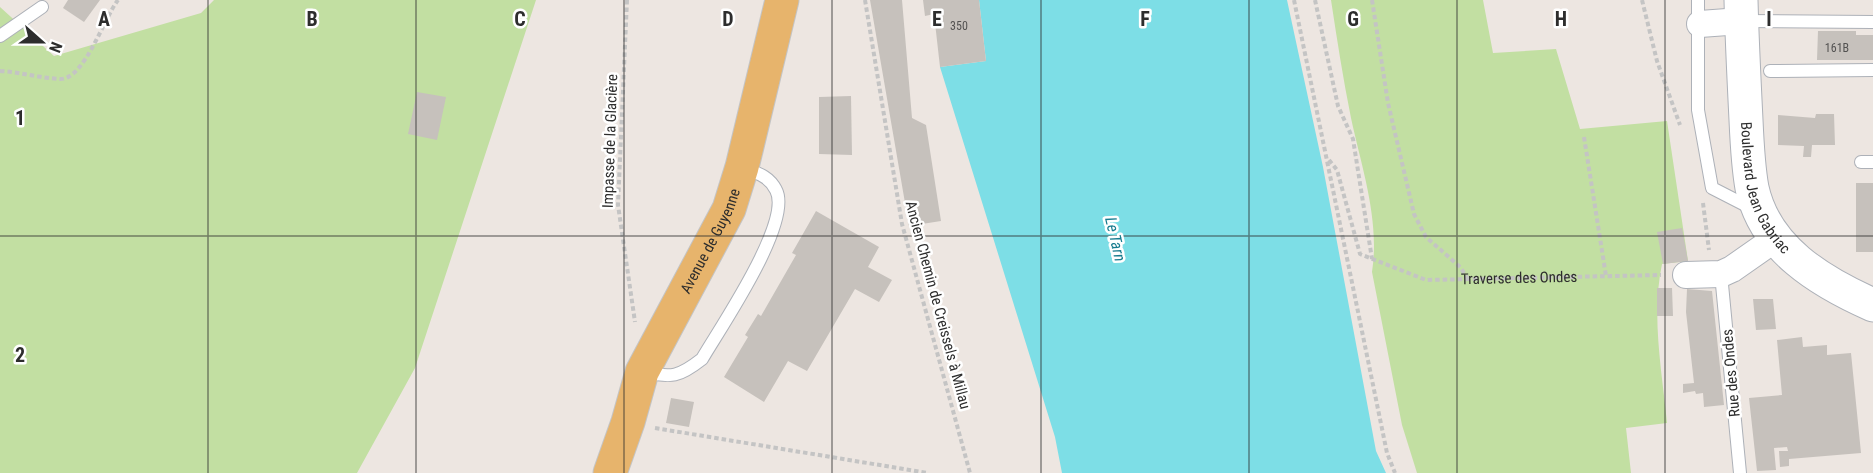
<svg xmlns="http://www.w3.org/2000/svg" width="1873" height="473" font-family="'Roboto Condensed',sans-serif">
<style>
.green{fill:#c2dfa2}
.water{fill:#7ddee6}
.building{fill:#c6c1bc}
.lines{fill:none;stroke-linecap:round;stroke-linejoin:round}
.service-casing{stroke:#adb1b8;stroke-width:14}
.minor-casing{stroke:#adb1b8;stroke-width:28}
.secondary-casing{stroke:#adb1b8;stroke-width:35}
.primary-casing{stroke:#c4c4c4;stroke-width:35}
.path{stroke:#c4c4c4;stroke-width:4;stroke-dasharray:4.5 3;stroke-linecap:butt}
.service{stroke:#fff;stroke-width:12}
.minor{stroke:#fff;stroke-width:26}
.secondary{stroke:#fff;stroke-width:33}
.primary{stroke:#e7b46c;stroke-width:33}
.grid{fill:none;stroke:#2d2d2d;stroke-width:1.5;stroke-opacity:0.55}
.labels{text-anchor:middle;stroke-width:5;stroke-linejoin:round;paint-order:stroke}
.number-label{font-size:12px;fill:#535251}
.street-label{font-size:15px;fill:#2d2d2d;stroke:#fff}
.water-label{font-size:16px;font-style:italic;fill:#187c8f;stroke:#fff}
.grid-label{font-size:20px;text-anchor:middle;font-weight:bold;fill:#2d2d2d;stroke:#fff;stroke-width:5;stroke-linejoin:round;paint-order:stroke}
</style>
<rect width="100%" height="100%" fill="#ede6e1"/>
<!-- green -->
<g class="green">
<path d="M214 0H536L415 368 357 473H0V7L54 56 201 13Z"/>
<path d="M1331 0H1483L1493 53 1556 49 1580 129 1667 121 1688 261 1662 264C1651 316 1662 371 1667 423L1626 428 1631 473H1417L1402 425 1372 272C1380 220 1362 169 1351 118 1343 79 1337 39 1331 0Z"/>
</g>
<!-- water -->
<path class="water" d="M979 0H1287L1323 167 1376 451 1386 473H1062L1055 437 940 67 986 61Z"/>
<!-- building -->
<g class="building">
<path d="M68 0H100L84 22 63 8Z"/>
<path d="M870 0H902L912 118 926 125 941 221 909 226Z"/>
<path d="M923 0H979L986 61 940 67 934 14 925 16Z"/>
<path d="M1818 31H1856V35H1873V60H1817Z"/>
<path d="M417 92 446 97 437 140 408 134Z"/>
<path d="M851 96 852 155 819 154V97Z"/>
<path d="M1816 114H1834L1835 145H1812L1811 157H1803L1804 146 1778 145V115L1815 118Z"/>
<rect x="1856" y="183" width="17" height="69"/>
<path d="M816 211 879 247 868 267 892 280 879 302 855 289 807 371 788 361 764 402 724 377 748 337 745 335 758 314 761 316 796 255 792 253Z"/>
<path d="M1682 228 1688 261 1663 264 1657 232Z"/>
<path d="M1657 288H1672L1673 316H1657Z"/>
<path d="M1687 289 1712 291 1724 405 1704 407 1703 393 1696 394 1695 391 1683 393V384L1694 383 1686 312Z"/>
<path d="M1753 299H1773L1776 329 1756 330Z"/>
<path d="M1802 337 1803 347 1827 345V355L1851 353 1861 453 1789 459V466L1780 467 1779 451H1788L1787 447 1774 448 1776 470 1757 471 1749 398 1782 395 1777 340Z"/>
<path d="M671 398 694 402 689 427 666 423Z"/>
</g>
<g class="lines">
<defs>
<g id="service">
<path d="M1698 0V110L1712 188 1753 209"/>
<path d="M1742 21 1873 22"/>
<path d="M0 36 42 7"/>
<path d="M1770 71 1873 70"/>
<path d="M1861 162H1873"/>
<path d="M1721 274 1740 473"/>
<path d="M644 372C672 378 679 377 702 359 720 328 793 222 776 190 769 176 757 173 744 168"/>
</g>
<g id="minor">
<path d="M1700 24 1741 21"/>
<path d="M1686 275 1721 274 1732 269 1775 239"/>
</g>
<g id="secondary">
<path id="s2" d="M1741 0C1742 40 1744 80 1746 120 1747 143 1748 166 1752 188 1765 249 1821 282 1873 305"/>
</g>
<g id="primary">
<path id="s3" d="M610 473 628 422 642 372 729 209 742 167 782 0"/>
</g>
</defs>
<!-- service casing -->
<use href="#service" class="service-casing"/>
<!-- minor casing -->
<use href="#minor" class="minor-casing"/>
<!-- secondary casing -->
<use href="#secondary" class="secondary-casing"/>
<!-- primary casing -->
<use href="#primary" class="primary-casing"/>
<!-- path -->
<g class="path">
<path d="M627 0 618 205 635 322"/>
<path d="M865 0 902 224 970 473"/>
<path d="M1294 0 1387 453 1395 473"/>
<path d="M1315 0 1338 106 1353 139 1372 259"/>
<path d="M1372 0 1388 103 1414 214 1426 237 1460 267 1468 279"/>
<path d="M1642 0 1657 61 1680 125"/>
<path d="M0 71C20 72 40 78 60 79 84 80 104 18 118 0"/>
<path d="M1584 137 1606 276"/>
<path id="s1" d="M1329 160 1337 170 1360 254 1426 280 1661 275"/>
<path d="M1703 203 1709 250"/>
<path d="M655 428 928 473"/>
</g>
<!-- service -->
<use href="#service" class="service"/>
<!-- minor -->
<use href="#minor" class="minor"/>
<!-- secondary -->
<use href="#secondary" class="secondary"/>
<!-- primary -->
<use href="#primary" class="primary"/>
</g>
<!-- grid -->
<path class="grid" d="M208 0V473M416 0V473M624 0V473M832 0V473M1041 0V473M1249 0V473M1457 0V473M1665 0V473M0 236H1873"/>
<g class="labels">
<!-- number labels -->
<g class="number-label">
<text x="959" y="30">350</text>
<text x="1837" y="52">161B</text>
</g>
<!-- street labels -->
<g class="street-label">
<text transform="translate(610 141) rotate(-88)" y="5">Impasse de la Glacière</text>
<text dy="5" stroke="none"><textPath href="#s2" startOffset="192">Boulevard Jean Gabriac</textPath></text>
<text dy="5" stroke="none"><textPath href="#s3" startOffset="254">Avenue de Guyenne</textPath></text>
<text dy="5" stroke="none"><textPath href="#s1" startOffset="264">Traverse des Ondes</textPath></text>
<text transform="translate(938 305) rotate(75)" y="5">Ancien Chemin de Creissels à Millau</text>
<text transform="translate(1731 373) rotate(-95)" y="5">Rue des Ondes</text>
</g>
<!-- water labels -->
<g class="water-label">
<text transform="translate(1116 239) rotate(77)" y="6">Le Tarn</text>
</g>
</g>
<g class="grid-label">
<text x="104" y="26">A</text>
<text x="312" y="26">B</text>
<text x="520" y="26">C</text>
<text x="728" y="26">D</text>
<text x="937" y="26">E</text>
<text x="1145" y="26">F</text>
<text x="1353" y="26">G</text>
<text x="1561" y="26">H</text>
<text x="1769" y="26">I</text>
<text x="20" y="125">1</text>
<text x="20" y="362">2</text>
</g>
<!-- north arrow -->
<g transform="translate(42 42) rotate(111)" stroke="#ffffff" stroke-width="4.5" paint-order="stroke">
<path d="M0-4.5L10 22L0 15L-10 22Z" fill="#2d2d2d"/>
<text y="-9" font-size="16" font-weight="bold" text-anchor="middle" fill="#2d2d2d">N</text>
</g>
</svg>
